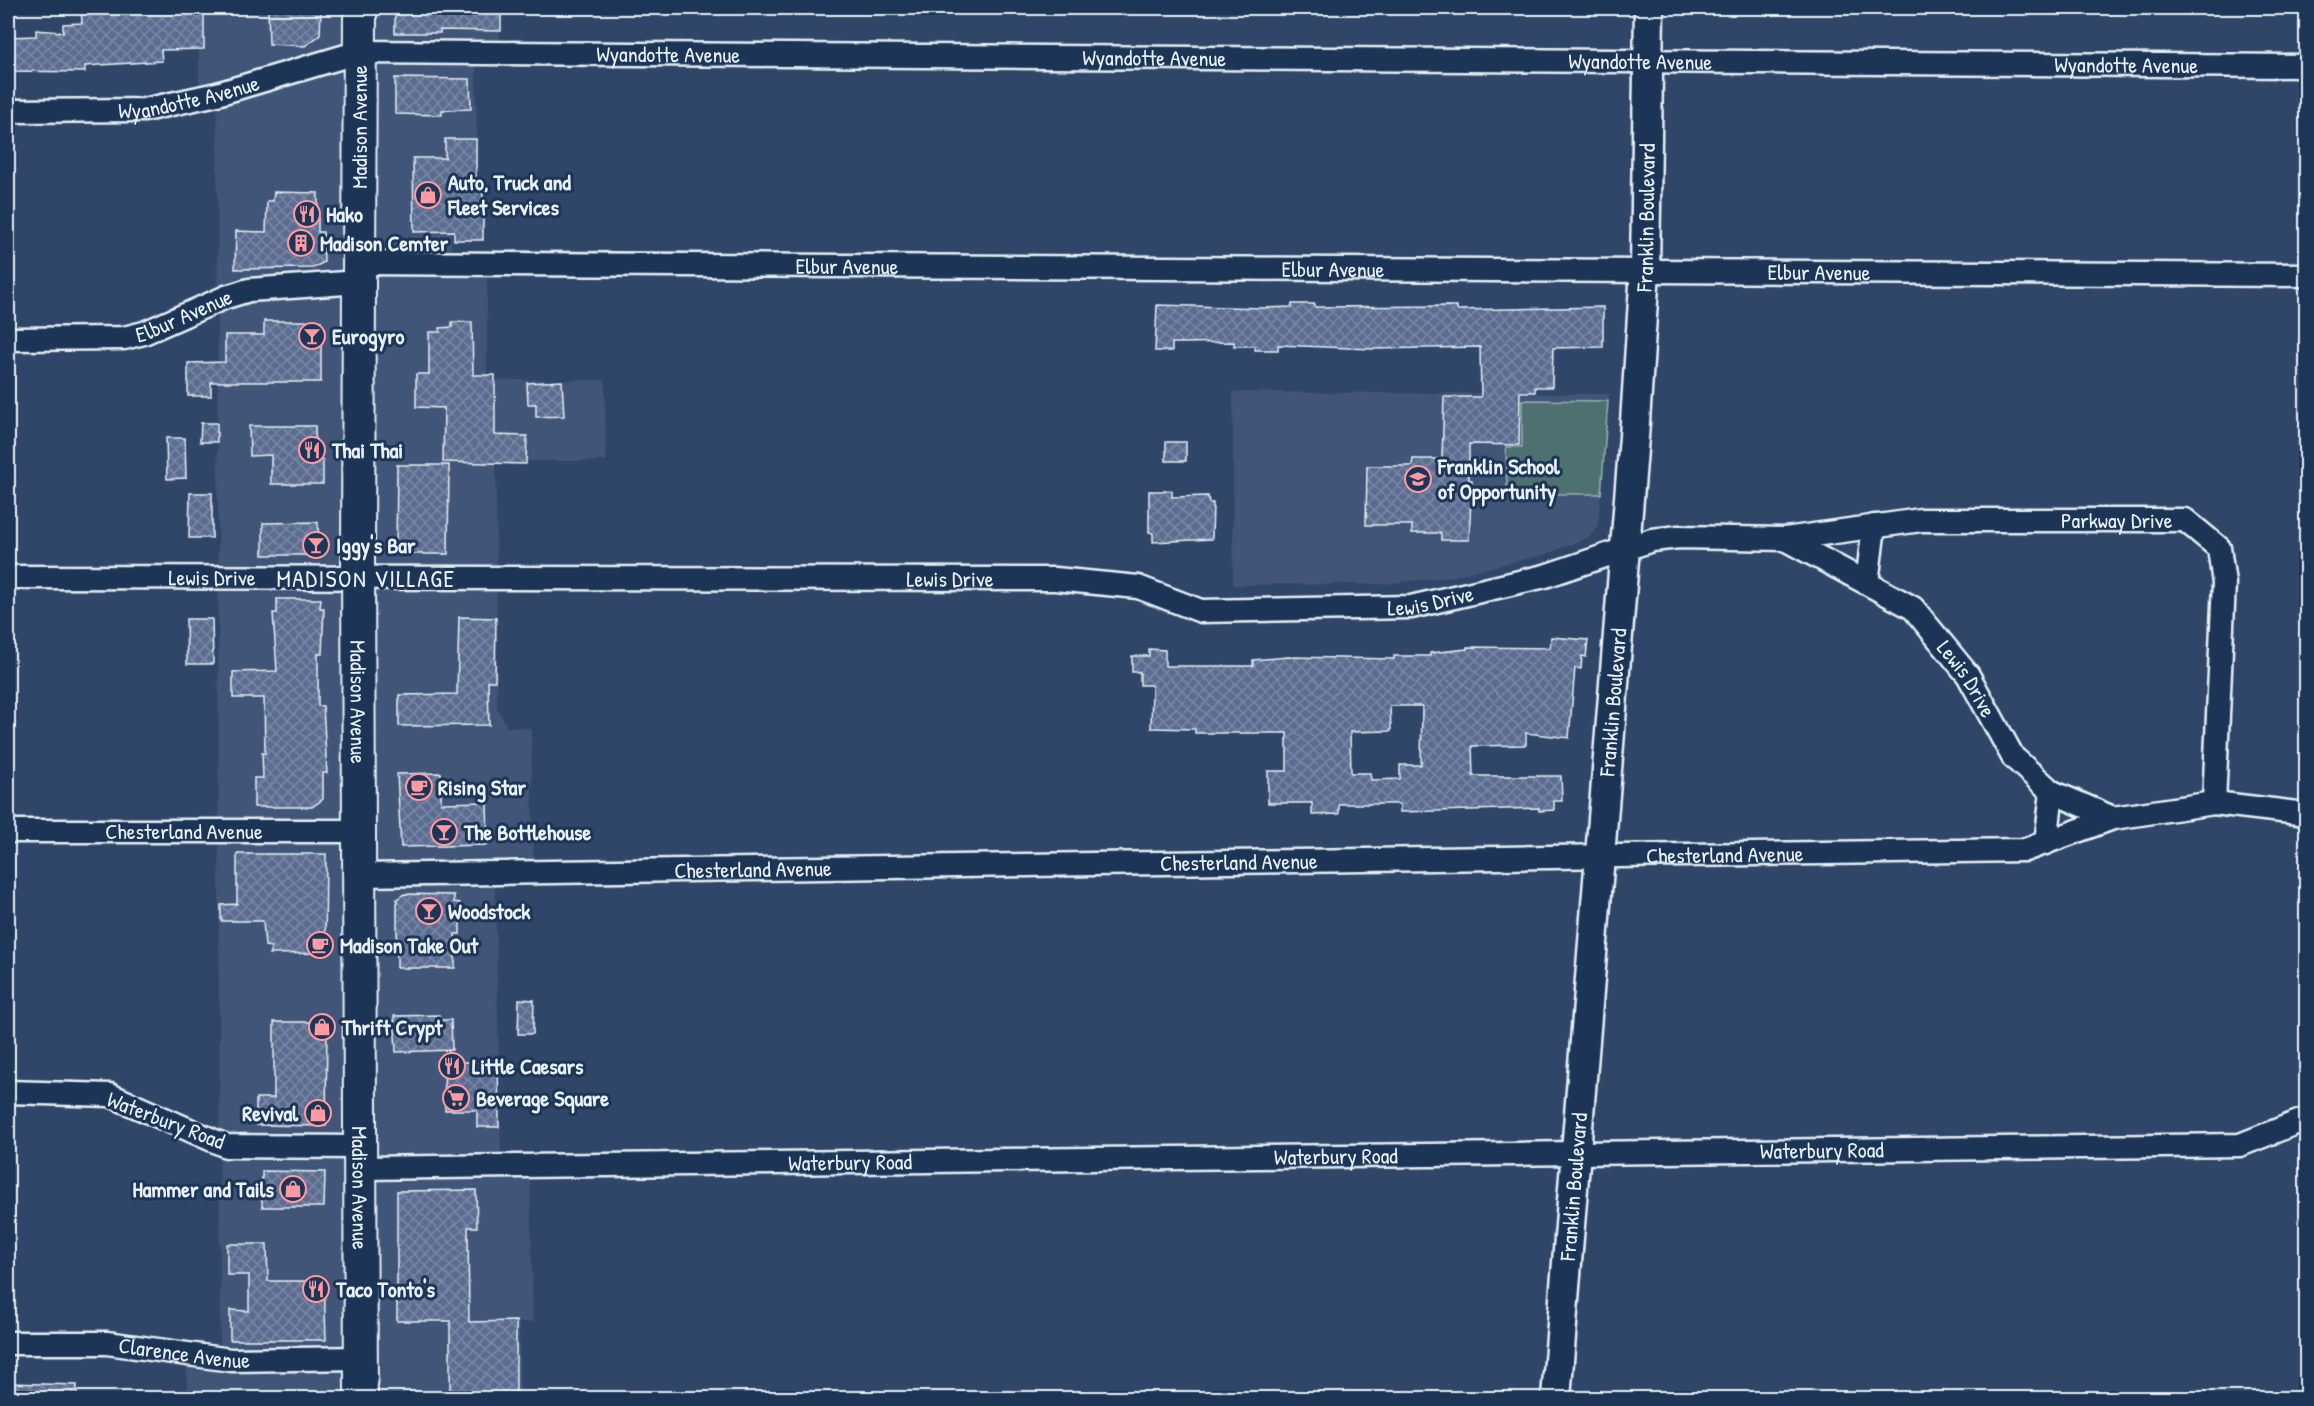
<svg xmlns="http://www.w3.org/2000/svg" width="2314" height="1406" font-family="'Patrick Hand',sans-serif">
<style>
.built{fill:#405477}
.green{fill:#4e6f6f;stroke:#9bb0b4;stroke-width:1.5}
.building{fill:url(#building-cross-hatch);stroke:#e8f1f8;stroke-width:1.5;fill-rule:evenodd}
.lines{fill:none;stroke-linecap:round;stroke-linejoin:round}
.minor-casing{stroke:#e8f1f8;stroke-width:27}
.tertiary-casing{stroke:#e8f1f8;stroke-width:33}
.secondary-casing{stroke:#e8f1f8;stroke-width:36}
.minor{stroke:#1d3557;stroke-width:22}
.tertiary{stroke:#1d3557;stroke-width:28}
.secondary{stroke:#1d3557;stroke-width:32}
.labels{text-anchor:middle;stroke-width:6;stroke-linejoin:round;paint-order:stroke}
.street-label{font-size:22px;fill:#e8f1f8;stroke:#1d3557}
.poi-label{font-size:22px;font-weight:bold;fill:#e8f1f8;stroke:#1d3557;text-anchor:start}
.neighbourhood-label{font-size:24px;letter-spacing:1.5px;fill:#e8f1f8;stroke:#1d3557}
</style>
<defs>
<pattern id="building-cross-hatch" width="8" height="8" patternUnits="userSpaceOnUse" patternTransform="scale(1.5)"><rect width="8" height="8" fill="#5b6c90"/><path d="M0 0l8 8M0 8l8-8" fill="none" stroke="#7a89a6"/></pattern>
</defs>
<rect width="100%" height="100%" fill="#304668"/>
<filter id="ink" filterUnits="userSpaceOnUse"><feTurbulence type="fractalNoise" baseFrequency=".0167" numOctaves="2"/><feDisplacementMap in="SourceGraphic" scale="12" xChannelSelector="R" yChannelSelector="G"/><feConvolveMatrix kernelMatrix="1 2 1 2 8 2 1 2 1" color-interpolation-filters="sRGB"/></filter>
<g filter="url(#ink)">
<!-- built -->
<g class="built">
<path d="M199 8H500V58L476 59 477 158 451 182V267L487 268V380H605L606 461H496L497 707 507 727 531 728 534 877H495L501 1161H530L533 1322H519L520 1398H187V1359L220 1364 217 104 199 108Z"/>
<path d="M1233 392 1609 394 1598 527 1589 537 1544 555 1449 577 1383 584 1233 585Z"/>
</g>
<!-- green -->
<path class="green" d="M1522 400 1608 401 1601 494H1507L1506 447H1522Z"/>
<!-- building -->
<g class="building">
<path d="M81 8H176L177 11 204 9V49L161 50 162 61 85 66V72L8 71V37L36 36V30L63 32V24L82 23Z"/>
<path d="M268 8H321L320 35 305 46 269 44Z"/>
<path d="M395 8H501V31L440 30V33H395Z"/>
<path d="M395 78 470 79 471 109 442 110V115L395 114Z"/>
<path d="M445 139H476V185H483V240H454V231L414 232 413 158H445Z"/>
<path d="M274 192 318 193V232H323L324 262 313 268 235 269 236 231 266 232 267 201H273Z"/>
<path d="M1292 304H1315V307L1457 306V310L1603 307V347L1553 348 1552 387H1535V392H1520L1519 445 1469 444V480H1472L1469 540H1441V533H1412V525H1366L1367 466H1412L1413 459H1442L1444 397H1481L1480 347 1372 349 1278 345V350H1255V346H1234V342L1182 343H1172V351H1155L1157 305 1263 308 1292 307Z"/>
<path d="M264 321H321V382H211V396H188V363L225 362V335H264Z"/>
<path d="M452 322H472L473 375H495V435L527 436 526 464 443 462 444 408 416 407V374H429V332H440V328L452 327Z"/>
<path d="M562 381 564 416 536 417V404H528L527 383Z"/>
<path d="M201 423H217V442H200Z"/>
<path d="M249 426H315L316 460H323V484H271V455L250 456Z"/>
<path d="M166 438H185L186 478 167 479Z"/>
<rect x="1166" y="442" width="20" height="19"/>
<path d="M397 465H449L448 554H396Z"/>
<path d="M1149 491H1172V497L1208 496 1209 503H1213L1212 539 1153 542V533L1149 532Z"/>
<path d="M190 493H212V538H189Z"/>
<path d="M318 522 319 555H263V523Z"/>
<path d="M277 599H321L320 608H324L322 654H318V706H323L327 773H323V799L312 807H254V778H263L262 753H265L264 698H233V672L277 671 273 613H277Z"/>
<path d="M459 617 496 618 495 681H488L489 725 399 726V695L457 694Z"/>
<path d="M186 619H212L213 664H187Z"/>
<path d="M1551 637 1588 640 1586 657 1582 656 1581 669 1575 668 1569 738 1526 733V745L1472 746 1473 776H1561L1562 801H1554V810L1539 811V808L1400 812V804H1339V814L1312 815V803H1268V771H1287V733H1195V729L1151 728 1152 688 1151 685H1140V672H1132V656H1149V649L1165 650V666H1253V660L1288 657 1394 659V656H1430V653L1467 649V647L1550 648ZM1390 706H1422L1421 765H1400V779L1371 780 1370 773H1351L1350 732 1391 731Z"/>
<path d="M441 773V803L487 802 488 845 401 847 397 774Z"/>
<path d="M237 854H326L325 953 269 954 272 947 265 946 263 921H221V905L237 904Z"/>
<path d="M404 894 454 895V902L460 903V934H455V968H397V899Z"/>
<path d="M519 999 534 1000 533 1034H518Z"/>
<path d="M439 1015V1020H451L452 1050 396 1052 394 1016Z"/>
<path d="M274 1022H327L326 1126 256 1125V1098H274Z"/>
<path d="M444 1062H498L499 1127H477V1110H445Z"/>
<path d="M262 1171 325 1172 324 1207H262Z"/>
<path d="M476 1190 477 1227H468L469 1322 516 1321V1398H450V1321H397V1191Z"/>
<path d="M227 1244H267L268 1281H324L326 1340H230V1310L249 1311V1275H227Z"/>
<path d="M8 1383 77 1385V1398H8Z"/>
</g>
<g class="lines">
<defs>
<g id="minor">
<path id="s1" d="M8 111 144 110 217 94 359 52 2306 66"/>
<path id="s2" d="M359 263 2306 275"/>
<path id="s3" d="M8 339 124 338 144 333 226 297 249 290 359 282"/>
<path id="s4" d="M1785 539 1921 520H2185L2219 548 2224 583 2214 803"/>
<path id="s5" d="M8 577 1055 579 1138 587 1201 611 1411 607 1545 576 1652 540 1679 537 1785 539 1913 608 1968 675 2013 757 2052 792 2113 818 2214 803 2306 814"/>
<path d="M1867 583 1874 526"/>
<path id="s6" d="M8 831H359"/>
<path d="M2046 843 2052 792"/>
<path id="s7" d="M359 875 2025 850 2113 818"/>
<path d="M8 1092 110 1095 226 1146 360 1147"/>
<path id="s8" d="M360 1168 2240 1145 2306 1119"/>
<path id="s9" d="M8 1343H107L231 1360 361 1358"/>
</g>
<g id="tertiary">
<path id="s10" d="M1556 1398 1634 437 1645 270 1649 8"/>
</g>
<g id="secondary">
<path id="s11" d="M360 8 358 557 361 1398"/>
</g>
</defs>
<!-- minor casing -->
<use href="#minor" class="minor-casing"/>
<!-- tertiary casing -->
<use href="#tertiary" class="tertiary-casing"/>
<!-- secondary casing -->
<use href="#secondary" class="secondary-casing"/>
<!-- minor -->
<use href="#minor" class="minor"/>
<!-- tertiary -->
<use href="#tertiary" class="tertiary"/>
<!-- secondary -->
<use href="#secondary" class="secondary"/>
</g>
</g>
<!-- icons -->
<defs>
<symbol id="shop-ring" viewBox="-11 -11 22 22"><circle r="9.5" fill="#1d3557" stroke="#ff9aa2" stroke-width="1.5"/><path d="M-5-2.5h2.3a2.7 3.5 0 0 1 5.4 0H5L5.5 6h-11ZM-1.5-2.5h3a1.5 2.3 0 0 0-3 0Z" fill="#ff9aa2"/></symbol>
<symbol id="restaurant-ring" viewBox="-11 -11 22 22"><circle r="9.5" fill="#1d3557" stroke="#ff9aa2" stroke-width="1.5"/><path d="M-5-6h1v4h1v-4h1v4h1v-4h1v5L-1.5 .5V6h-2V.5L-5-1ZM5-6V6H3V1.5H1.5Q1.5-4 5-6Z" fill="#ff9aa2"/></symbol>
<symbol id="building-ring" viewBox="-11 -11 22 22"><circle r="9.5" fill="#1d3557" stroke="#ff9aa2" stroke-width="1.5"/><path d="M-4-6H4V6H1V3H-1V6H-4ZM-2.5-4.3h1.7v1.8h-1.7ZM.8-4.3h1.7v1.8H.8ZM-2.5-1h1.7V.8h-1.7ZM.8-1h1.7V.8H.8Z" fill="#ff9aa2"/></symbol>
<symbol id="bar-ring" viewBox="-11 -11 22 22"><circle r="9.5" fill="#1d3557" stroke="#ff9aa2" stroke-width="1.5"/><path d="M-6-5H6L.8 .8V4.5H3.5V6h-7V4.5H-.8V.8Z" fill="#ff9aa2"/></symbol>
<symbol id="school-ring" viewBox="-11 -11 22 22"><circle r="9.5" fill="#1d3557" stroke="#ff9aa2" stroke-width="1.5"/><path d="M0-5L7-2L0 1L-7-2ZM-4 1L0 2.5L4 1V4Q0 6-4 4Z" fill="#ff9aa2"/></symbol>
<symbol id="cafe-ring" viewBox="-11 -11 22 22"><circle r="9.5" fill="#1d3557" stroke="#ff9aa2" stroke-width="1.5"/><path d="M-5.5-4.5H6V0H3Q3 3.5 0 3.5H-2.5Q-5.5 3.5-5.5 0ZM3-3.2v2h1.7v-2ZM-6 4.5H4V6H-6Z" fill="#ff9aa2"/></symbol>
<symbol id="supermarket-ring" viewBox="-11 -11 22 22"><circle r="9.5" fill="#1d3557" stroke="#ff9aa2" stroke-width="1.5"/><path d="M-6-5.5h2.5l.6 2H6L4.5 2H-2.5L-4.4-4H-6ZM-1.5 3.2a1.3 1.3 0 1 0 .1 0ZM3 3.2a1.3 1.3 0 1 0 .1 0Z" fill="#ff9aa2"/></symbol>
</defs>
<g fill-rule="evenodd">
<use href="#shop-ring" x="413" y="180" width="30" height="30"/>
<use href="#restaurant-ring" x="292" y="199" width="30" height="30"/>
<use href="#building-ring" x="286" y="228" width="30" height="30"/>
<use href="#bar-ring" x="297" y="321" width="30" height="30"/>
<use href="#restaurant-ring" x="297" y="435" width="30" height="30"/>
<use href="#school-ring" x="1403" y="464" width="30" height="30"/>
<use href="#bar-ring" x="301" y="530" width="30" height="30"/>
<use href="#cafe-ring" x="404" y="772" width="30" height="30"/>
<use href="#bar-ring" x="429" y="817" width="30" height="30"/>
<use href="#bar-ring" x="414" y="896" width="30" height="30"/>
<use href="#cafe-ring" x="305" y="930" width="30" height="30"/>
<use href="#shop-ring" x="307" y="1012" width="30" height="30"/>
<use href="#restaurant-ring" x="437" y="1051" width="30" height="30"/>
<use href="#supermarket-ring" x="441" y="1083" width="30" height="30"/>
<use href="#shop-ring" x="303" y="1098" width="30" height="30"/>
<use href="#shop-ring" x="278" y="1174" width="30" height="30"/>
<use href="#restaurant-ring" x="301" y="1274" width="30" height="30"/>
</g>
<g class="labels">
<!-- street labels -->
<g class="street-label">
<text dy="8" stroke="none"><textPath href="#s1" startOffset="668">Wyandotte Avenue</textPath></text>
<text dy="8" stroke="none"><textPath href="#s1" startOffset="1154">Wyandotte Avenue</textPath></text>
<text dy="8" stroke="none"><textPath href="#s1" startOffset="1640">Wyandotte Avenue</textPath></text>
<text dy="8" stroke="none"><textPath href="#s1" startOffset="2126">Wyandotte Avenue</textPath></text>
<text dy="8" stroke="none"><textPath href="#s1" startOffset="182">Wyandotte Avenue</textPath></text>
<text transform="translate(359 127) rotate(-90)" y="8">Madison Avenue</text>
<text dy="8" stroke="none"><textPath href="#s10" startOffset="1184">Franklin Boulevard</textPath></text>
<text dy="8" stroke="none"><textPath href="#s2" startOffset="488">Elbur Avenue</textPath></text>
<text dy="8" stroke="none"><textPath href="#s2" startOffset="974">Elbur Avenue</textPath></text>
<text dy="8" stroke="none"><textPath href="#s2" startOffset="1460">Elbur Avenue</textPath></text>
<text dy="8" stroke="none"><textPath href="#s3" startOffset="180">Elbur Avenue</textPath></text>
<text dy="8" stroke="none"><textPath href="#s4" startOffset="333">Parkway Drive</textPath></text>
<text dy="8" stroke="none"><textPath href="#s5" startOffset="204">Lewis Drive</textPath></text>
<text dy="8" stroke="none"><textPath href="#s5" startOffset="942">Lewis Drive</textPath></text>
<text dy="8" stroke="none"><textPath href="#s5" startOffset="1428">Lewis Drive</textPath></text>
<text dy="8" stroke="none"><textPath href="#s5" startOffset="2026">Lewis Drive</textPath></text>
<text dy="8" stroke="none"><textPath href="#s11" startOffset="694">Madison Avenue</textPath></text>
<text dy="8" stroke="none"><textPath href="#s10" startOffset="698">Franklin Boulevard</textPath></text>
<text dy="8" stroke="none"><textPath href="#s6" startOffset="176">Chesterland Avenue</textPath></text>
<text dy="8" stroke="none"><textPath href="#s7" startOffset="1366">Chesterland Avenue</textPath></text>
<text dy="8" stroke="none"><textPath href="#s7" startOffset="880">Chesterland Avenue</textPath></text>
<text dy="8" stroke="none"><textPath href="#s7" startOffset="394">Chesterland Avenue</textPath></text>
<text transform="translate(166 1120) rotate(21)" y="8">Waterbury Road</text>
<text dy="8" stroke="none"><textPath href="#s8" startOffset="1462">Waterbury Road</textPath></text>
<text dy="8" stroke="none"><textPath href="#s8" startOffset="976">Waterbury Road</textPath></text>
<text dy="8" stroke="none"><textPath href="#s8" startOffset="490">Waterbury Road</textPath></text>
<text dy="8" stroke="none"><textPath href="#s10" startOffset="212">Franklin Boulevard</textPath></text>
<text dy="8" stroke="none"><textPath href="#s11" startOffset="1180">Madison Avenue</textPath></text>
<text dy="8" stroke="none"><textPath href="#s9" startOffset="177">Clarence Avenue</textPath></text>
</g>
<!-- poi labels -->
<g class="poi-label">
<text x="448" y="190">Auto, Truck and<tspan x="448" dy="25">Fleet Services</tspan></text>
<text x="326" y="222">Hako</text>
<text x="320" y="251">Madison Cemter</text>
<text x="332" y="344">Eurogyro</text>
<text x="332" y="458">Thai Thai</text>
<text x="1438" y="474">Franklin School<tspan x="1438" dy="25">of Opportunity</tspan></text>
<text x="336" y="553">Iggy's Bar</text>
<text x="438" y="795">Rising Star</text>
<text x="464" y="840">The Bottlehouse</text>
<text x="448" y="919">Woodstock</text>
<text x="340" y="953">Madison Take Out</text>
<text x="342" y="1035">Thrift Crypt</text>
<text x="472" y="1074">Little Caesars</text>
<text x="476" y="1106">Beverage Square</text>
<text x="298" y="1121" text-anchor="end">Revival</text>
<text x="274" y="1197" text-anchor="end">Hammer and Tails</text>
<text x="336" y="1297">Taco Tonto's</text>
</g>
<!-- neighbourhood labels -->
<g class="neighbourhood-label">
<text x="366" y="587">MADISON VILLAGE</text>
</g>
</g>
<!-- margin -->
<rect width="2314" height="1406" fill="none" stroke="#1d3557" stroke-width="30"/>
<rect x="15" y="15" width="2284" height="1376" fill="none" stroke="#e8f1f8" stroke-width="2" filter="url(#ink)"/>
</svg>
